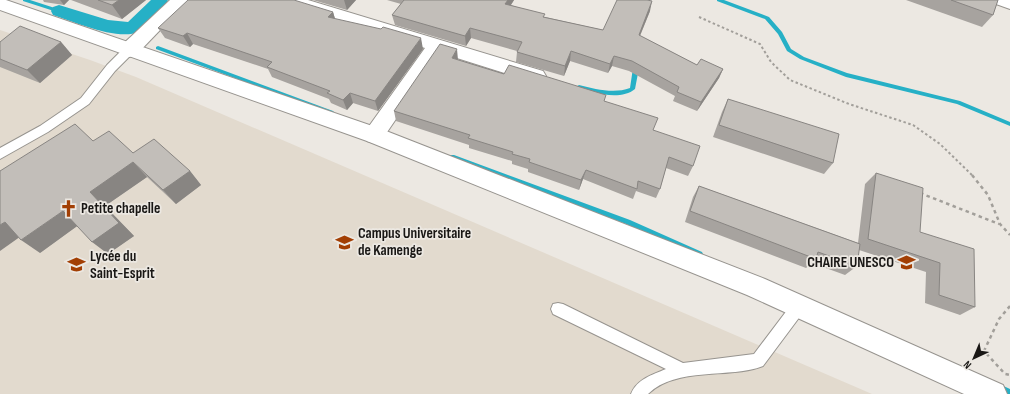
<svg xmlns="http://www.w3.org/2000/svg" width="1010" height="394" font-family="'Sofia Sans Condensed',sans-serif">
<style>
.built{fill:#e2dace}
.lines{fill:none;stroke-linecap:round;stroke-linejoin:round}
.stream{fill:#26b0c6;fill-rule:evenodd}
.canal{fill:#26b0c6;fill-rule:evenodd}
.service-casing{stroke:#97948f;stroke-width:2}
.minor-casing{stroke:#97948f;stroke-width:2}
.tertiary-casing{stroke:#97948f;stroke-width:2}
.path-far1{stroke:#a29f9a;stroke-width:2;stroke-dasharray:2.5 2.5;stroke-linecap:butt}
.path{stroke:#a29f9a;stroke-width:2.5;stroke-dasharray:3.5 3.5;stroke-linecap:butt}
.service{fill:#fff;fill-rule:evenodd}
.minor{fill:#fff;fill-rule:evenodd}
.tertiary{fill:#fff;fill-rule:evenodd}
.wall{fill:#a7a39f}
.shaded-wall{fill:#888582}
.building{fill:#c2beb9;stroke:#888582}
.labels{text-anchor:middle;stroke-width:3.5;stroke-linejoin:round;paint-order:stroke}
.poi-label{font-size:15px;font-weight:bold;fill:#191715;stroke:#ece8e2;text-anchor:start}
</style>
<rect width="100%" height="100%" fill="#ece8e2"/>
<!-- built -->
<path class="built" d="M0 30 90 60 136 77 872 394H0Z"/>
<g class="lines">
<!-- stream -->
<g class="stream">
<path d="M23 0H30L61 10V12H57L23 1Z"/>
<path d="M717 0H724L769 17 782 32 791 49 804 57 847 73 960 101 1010 122V126L957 104 846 77 800 59 787 51 778 34 765 19 717 1Z"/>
<path d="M158 46 333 111 334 112 333 113H329L156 49V47Z"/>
<path d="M636 66 639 68 635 89C621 101 593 93 577 88L576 87 579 85C595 89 614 94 630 88L633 68Z"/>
<path d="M450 155H454L630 220 702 252 703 254 702 256 700 257 698 256 626 224 450 159 449 157Z"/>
<path d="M999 384 1010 389V394H1004L996 391 995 388 996 385Z"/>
</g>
<!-- canal -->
<path class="canal" d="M151 0H168C164 7 147 29 139 32 117 41 75 22 53 15L51 11 53 7 59 5 108 20 128 22Z"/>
<defs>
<g id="service">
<path d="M129 46 134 50 133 53 115 71 89 104 48 132 0 159V148L40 126 81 98 107 65 125 47Z"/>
<path d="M799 300 804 301 806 306 804 311 763 366C731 379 676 366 648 394H631C637 379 652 375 666 369L553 314 551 309 553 304 558 303 563 304 683 363 754 354 794 301Z"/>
</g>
<g id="minor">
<path d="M170 0H189L136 55 129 57 122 55 120 50 122 45Z"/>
<path d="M280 0H308L543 71 546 76 543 81 536 83 441 53 381 141 374 143 367 141 364 135 367 129 425 48 283 4Z"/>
<path d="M993 0H1010V9L996 4Z"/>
</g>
<path id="tertiary" d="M0 0H6L381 129 765 279 1003 385 1007 394H964L747 295 367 141 0 10Z"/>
</defs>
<!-- service casing -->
<use href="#service" class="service-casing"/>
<!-- minor casing -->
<use href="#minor" class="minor-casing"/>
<!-- tertiary casing -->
<use href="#tertiary" class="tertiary-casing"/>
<!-- path-far1 -->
<path class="path-far1" d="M699 17 760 44 771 62 790 80 849 104 913 125 940 144 973 176"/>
<!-- path -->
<g class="path">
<path d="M972 175 988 195 1000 224 1010 235"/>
<path d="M920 193 999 224"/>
<path d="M1010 306 999 319 984 351 1005 374 1010 375"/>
</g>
<!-- service -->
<use href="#service" class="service"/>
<!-- minor -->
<use href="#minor" class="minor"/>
<!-- tertiary -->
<use href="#tertiary" class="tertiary"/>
</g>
<!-- wall -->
<g class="wall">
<path d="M43 0H69L64 5 44 2Z"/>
<path d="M71 0H146L122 19Z"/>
<path d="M313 0H356L347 10Z"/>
<path d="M387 0H514L511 5 545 17 603 30 650 11 640 36 697 65 723 69 719 78 697 111 673 101 675 96 629 71 612 66 608 73 570 61 564 76 516 62 517 52V51L471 38 466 46 395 25 392 15 401 4Z"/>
<path d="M906 0H998L993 15 982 27Z"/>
<path d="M333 12 335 19 423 49 378 111 353 103 347 110 331 103 329 99 272 77 268 69 193 44 190 47 165 38 158 28Z"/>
<path d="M0 42H61L72 55 40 83 0 67Z"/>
<path d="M458 60 504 74 605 102 653 130 693 166 688 176 666 168 660 189 656 198 636 191 633 199 583 179 579 190 528 172V169L512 164V161L469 148V145L396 121 394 111Z"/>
<path d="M728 99 833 163 824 174 713 137 722 112Z"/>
<path d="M93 141 190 171 201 185 176 204 147 177 105 206 134 236 108 254 77 226 40 253Z"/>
<path d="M876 173 920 232 975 307 960 315 925 303 926 272 859 250 857 266 845 275 812 263 806 268 685 222 693 197 699 186 858 243 865 184Z"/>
</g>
<!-- shaded-wall -->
<g class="shaded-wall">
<path d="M60 0H69L64 5Z"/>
<path d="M119 0H146L122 19 112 5Z"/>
<path d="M344 0H356L347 10Z"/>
<path d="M508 0H514L505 14V4Z"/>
<path d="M652 1 650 11 636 45 639 35Z"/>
<path d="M333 12 336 22 328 17Z"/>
<path d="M470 28 471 38 466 46 465 36Z"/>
<path d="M187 33 193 44 190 47 183 36Z"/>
<path d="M421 38 423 49 378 111 375 101Z"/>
<path d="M61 42 72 55 40 83 27 70Z"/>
<path d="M457 49 458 60 452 58Z"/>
<path d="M571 51 570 61 564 76 565 66Z"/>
<path d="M614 56 612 66 608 73 610 64Z"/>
<path d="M723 69 719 78 697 111 701 102Z"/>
<path d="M350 93 353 103 347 110 343 100Z"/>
<path d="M133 162 147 177 105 206 134 236 108 254 92 242 90 192Z"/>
<path d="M586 170 583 179 579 190 581 180Z"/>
<path d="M190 171 201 185 176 204 163 190Z"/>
<path d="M63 211 80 224 40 253 21 240Z"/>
<path d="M5 222 24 234 0 251V225Z"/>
</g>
<!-- building -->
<g class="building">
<path d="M98 0H119L112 5Z"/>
<path d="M188 0H294L333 12 328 17 381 29 383 27 421 38 375 101 350 93 343 100 327 93 330 91 267 67 272 62 187 33 183 36 158 28Z"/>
<path d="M404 0H508L505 4 545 14 543 17 603 30 617 0H647L652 1 639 35 697 65 701 59 723 69 701 102 677 92 679 87 632 61 614 56 610 64 571 51 565 66 517 52 522 42 470 28 465 36 392 15Z"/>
<path d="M951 0H998L993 15Z"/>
<path d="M20 26 61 42 27 70 0 59V42Z"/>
<path d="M440 44 457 49 452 58 504 74 509 65 606 95 604 101 658 118 653 130 700 146 693 166 669 157 660 189 638 181 637 189 586 170 581 180 529 162 530 159 512 154 513 152 468 138 470 135 394 111Z"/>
<path d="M728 99 839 134 833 163 719 125Z"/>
<path d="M75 124 93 141 109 131 133 153 154 139 190 171 163 190 133 162 90 192 119 223 92 242 63 211 21 240 5 222 0 225V171Z"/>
<path d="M876 173 923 188 920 232 974 249 975 307 939 295 940 263 868 239Z"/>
<path d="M699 186 860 244 857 266 818 252 816 259 690 211Z"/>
</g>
<!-- icons -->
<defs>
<symbol id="church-bare" viewBox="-9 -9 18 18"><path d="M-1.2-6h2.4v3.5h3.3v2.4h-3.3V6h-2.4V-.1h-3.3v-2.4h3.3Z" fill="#a23f04" stroke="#ece8e2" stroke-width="2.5" paint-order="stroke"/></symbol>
<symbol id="university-bare" viewBox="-9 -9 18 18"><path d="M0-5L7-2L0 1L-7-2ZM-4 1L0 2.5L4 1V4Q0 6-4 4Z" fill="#a23f04" stroke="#ece8e2" stroke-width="2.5" paint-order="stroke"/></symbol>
<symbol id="school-bare" viewBox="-9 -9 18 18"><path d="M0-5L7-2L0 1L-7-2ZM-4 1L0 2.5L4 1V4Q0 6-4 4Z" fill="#a23f04" stroke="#ece8e2" stroke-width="2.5" paint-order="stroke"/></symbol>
</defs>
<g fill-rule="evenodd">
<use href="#church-bare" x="56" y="196" width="25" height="25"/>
<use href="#university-bare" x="332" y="230" width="25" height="25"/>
<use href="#university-bare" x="894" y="250" width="25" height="25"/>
<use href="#school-bare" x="64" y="252" width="25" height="25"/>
</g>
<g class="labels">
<!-- poi labels -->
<g class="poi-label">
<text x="81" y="213">Petite chapelle</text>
<text x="358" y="238">Campus Universitaire<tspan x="358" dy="17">de Kamenge</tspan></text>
<text x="90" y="261">Lycée du<tspan x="90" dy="17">Saint-Esprit</tspan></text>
<text x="894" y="267" text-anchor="end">CHAIRE UNESCO</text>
</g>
</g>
<!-- north arrow -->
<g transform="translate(974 358) rotate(224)" stroke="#ece8e2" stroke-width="3" paint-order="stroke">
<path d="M0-3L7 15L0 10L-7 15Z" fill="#191715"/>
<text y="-6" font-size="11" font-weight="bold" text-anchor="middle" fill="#191715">N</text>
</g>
</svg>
